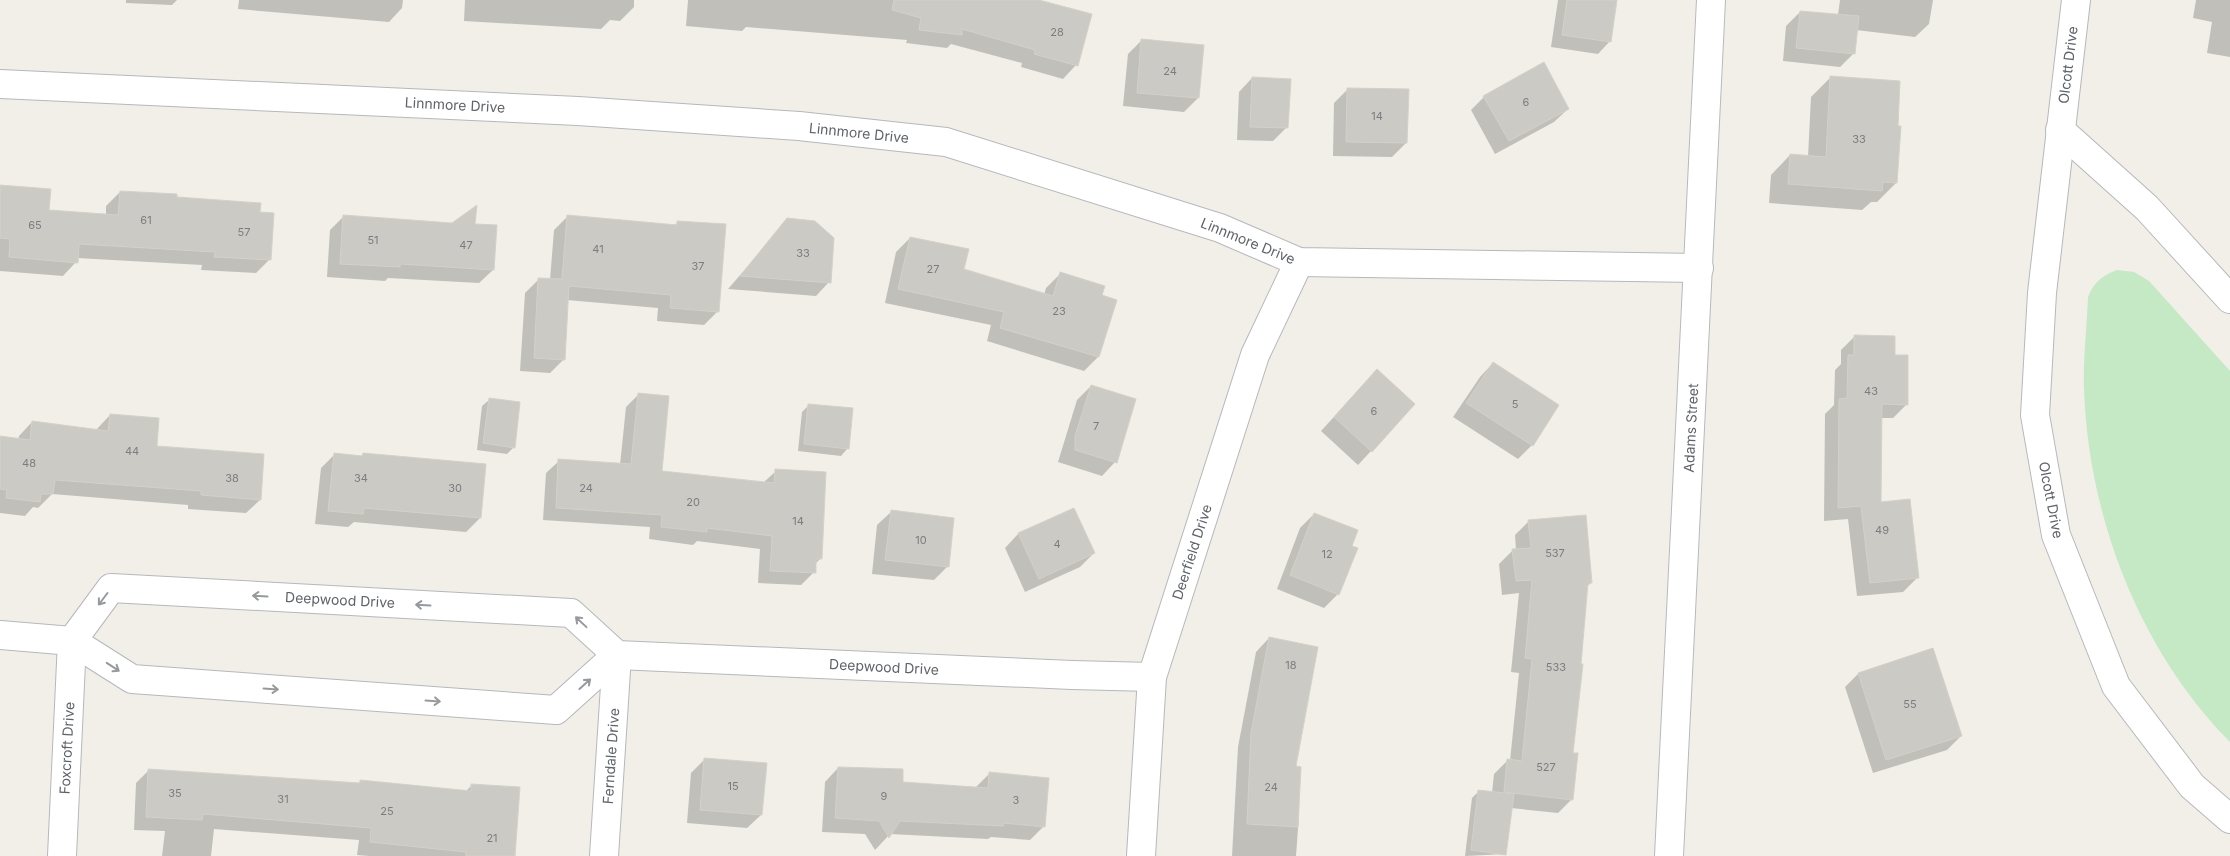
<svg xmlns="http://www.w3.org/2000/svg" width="2230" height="856" font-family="Inter,sans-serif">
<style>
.green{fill:#c5e8c5}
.shadow{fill:#0003}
.building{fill:#cccac5;stroke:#d6d1c6}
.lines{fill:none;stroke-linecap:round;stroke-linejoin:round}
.minor-casing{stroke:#b5b8bc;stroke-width:30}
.secondary-casing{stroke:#b6babf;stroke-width:30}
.minor{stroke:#fff;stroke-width:28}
.secondary{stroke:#fff;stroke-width:28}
.oneway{stroke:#979a9d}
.labels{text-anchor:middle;stroke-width:4.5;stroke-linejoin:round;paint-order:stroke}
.number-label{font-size:11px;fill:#7a7d7f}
.street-label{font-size:14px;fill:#5f6368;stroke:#fff}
</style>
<rect width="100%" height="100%" fill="#f1efe8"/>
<!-- green -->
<path class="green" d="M2117 270 2134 272 2149 281 2230 371V742C2139 650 2088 516 2084 388 2083 358 2087 327 2088 297 2095 281 2102 276 2117 270Z"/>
<!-- shadow -->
<g class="shadow">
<path d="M126 0H177L172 5 126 3Z"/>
<path d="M239 0H403L402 8 389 22 238 9Z"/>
<path d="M465 0H634V7L620 21 610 20 601 29 464 21Z"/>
<path d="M688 0H1034L1076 65 1063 79 1021 67 1022 63 951 44 947 48 906 43 907 40 746 27 742 31 686 26Z"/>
<path d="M1558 0H1616L1610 41 1598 54 1551 47Z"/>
<path d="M1840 0H1933L1929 24 1915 37 1856 30 1854 53 1840 67 1783 61 1786 26 1800 12 1838 15Z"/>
<path d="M2196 0H2230V57L2207 53 2212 22 2193 18Z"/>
<path d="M1142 40 1202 46 1198 98 1184 112 1123 106 1128 54Z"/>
<path d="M1831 77 1896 183 1877 202H1871L1862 210 1769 203 1771 175 1790 155 1808 157 1811 97Z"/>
<path d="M1252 78 1286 128 1273 141 1237 140 1239 92Z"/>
<path d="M1348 89 1406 143 1392 157 1333 156 1334 103Z"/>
<path d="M1484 97 1568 109 1554 122 1495 154 1471 110Z"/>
<path d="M0 188 48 211 106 215V206L120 192 175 198 259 214 270 259 256 273 201 270 202 265 77 258 76 262 63 276 0 271Z"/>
<path d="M568 216 674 226 678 222 718 311 704 325 657 321 658 308 567 300 564 359 550 373 520 371 525 293 539 279 550 280 554 230Z"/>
<path d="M343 217 474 225 493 270 479 283 388 278 385 281 327 277 330 230Z"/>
<path d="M788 220 829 282 816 296 728 289Z"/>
<path d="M910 238 963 270 1044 295 1046 288 1060 274 1100 296 1115 300 1098 357 1084 371 987 341 991 325 885 303 896 252Z"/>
<path d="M1855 336 1894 356 1907 404 1893 418H1881L1880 504 1917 578 1903 592 1857 596 1848 519 1824 521 1825 414 1834 405 1835 370 1841 364V350Z"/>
<path d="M1493 363 1532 445 1518 459 1453 417 1480 377Z"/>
<path d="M1363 385 1371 451 1358 465 1321 431Z"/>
<path d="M1091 386 1115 462 1102 476 1058 462 1077 400Z"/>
<path d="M639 394 661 472 763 483 776 471 820 559 815 564 814 572 801 585 758 583 760 549 697 541 693 545 649 539 650 527 543 520 546 473 559 461 620 465 626 407Z"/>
<path d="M489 400 514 447 507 454 477 450 482 406Z"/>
<path d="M809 405 847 449 841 456 798 451 802 412Z"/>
<path d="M110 415 156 447 260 500 246 513 188 509V505L52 494 38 508 33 507 25 516 0 513V438L18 440 19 436 32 422 96 430Z"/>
<path d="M335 454 361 457 363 454 480 518 466 532 354 522 348 527 315 524 321 468Z"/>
<path d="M1074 509 1094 553 1080 567 1025 592 1005 548 1018 534Z"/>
<path d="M891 512 948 566 934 580 872 574 877 525Z"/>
<path d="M1314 514 1338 594 1324 608 1277 589 1300 528Z"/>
<path d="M1529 521 1591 583 1587 586 1571 754V800L1558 813 1511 808 1505 854 1465 856 1472 798 1479 791 1492 793 1494 774 1508 760 1510 761 1519 673 1511 672 1519 593 1502 595 1499 564 1513 550H1516L1515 535Z"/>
<path d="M1269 638 1295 768 1299 815 1296 856H1232L1238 747 1256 652Z"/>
<path d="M1858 674 1961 736 1947 750 1873 773 1845 687Z"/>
<path d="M705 759 761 815 747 828 687 823 691 773Z"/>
<path d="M838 768 901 784 976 787 990 773 1043 827 1030 840 991 837 988 839 890 834 875 850 865 834 822 832 825 782Z"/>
<path d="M149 770 358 784 361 781 465 792 472 785 514 856H369L357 855 359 840 214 829 211 856H162L165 831 134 830 136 783Z"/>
</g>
<!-- building -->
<g class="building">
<path d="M894 0H1039L1092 14 1078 66 1034 54 1035 50 962 29V35L919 30 921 18 892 10Z"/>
<path d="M1567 0H1617L1611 42 1562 35Z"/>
<path d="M1800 11 1859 16 1855 54 1796 48Z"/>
<path d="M1141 39 1204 45 1199 98 1137 93Z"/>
<path d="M1544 62 1569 109 1509 141 1483 96Z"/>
<path d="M1830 76 1900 81 1898 126H1901L1897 183 1883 182 1882 191 1788 184 1790 154 1826 157Z"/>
<path d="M1252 77 1291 79 1288 128 1250 127Z"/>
<path d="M1347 88 1409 89 1407 143 1346 142Z"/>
<path d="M0 185 51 189 49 210 118 215 120 191 177 194V197L261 203 260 212 274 213 271 260 214 257 215 252 79 244 78 263 9 257 10 239 0 238Z"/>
<path d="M477 205 475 224 497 225 494 270 400 264V267L340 264 343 215 452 223Z"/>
<path d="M567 215 677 225V221L726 224 719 312 670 308 671 295 569 286 565 360 534 358 538 278 562 279Z"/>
<path d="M787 218 815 221 834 238 831 283 740 276Z"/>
<path d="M910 237 969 249 964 269 1053 296 1060 272 1105 286 1102 295 1117 300 1099 357 1000 328 1004 312 898 289Z"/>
<path d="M1854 335 1895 336V355H1908V405L1882 404 1881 502 1910 499 1919 578 1870 583 1861 506 1838 508 1839 399 1847 398 1848 355H1854Z"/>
<path d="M1493 362 1559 405 1533 446 1466 403Z"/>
<path d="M1377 369 1415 404 1372 452 1334 417Z"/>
<path d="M1091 385 1136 399 1117 463 1075 450V436Z"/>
<path d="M638 393 669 396 662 471 774 483 775 469 826 472 822 559H816V573L770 571 772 536 707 528V532L661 527 662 515 556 508 558 459 631 464Z"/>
<path d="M489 398 520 402 515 448 483 443Z"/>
<path d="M808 404 853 408 849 449 804 444Z"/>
<path d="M110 414 159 418 157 446 264 454 261 500 201 495V491L55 480 53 494H41L40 502 6 498 7 490 0 489V436L30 440 32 421 108 431Z"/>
<path d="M334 453 362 456 363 453 486 464 481 518 364 508 363 514 328 511Z"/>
<path d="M1074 508 1095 553 1039 579 1018 533Z"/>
<path d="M891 510 954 518 949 567 885 560Z"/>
<path d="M1314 513 1358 530 1352 546 1358 548 1339 595 1290 575Z"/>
<path d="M1586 515 1592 583H1588L1581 664H1583L1573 753H1578L1573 800 1504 792 1507 759 1522 761 1532 659 1525 658 1532 580 1516 581 1512 549 1531 548 1528 520Z"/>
<path d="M1269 637 1318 647 1296 766 1301 767 1298 827 1247 824 1251 733Z"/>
<path d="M1933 648 1962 736 1886 760 1858 673Z"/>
<path d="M704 758 767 763 762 815 700 810Z"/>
<path d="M838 767 903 769V782L988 788 989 772 1049 778 1045 827 1004 823 1003 826 900 821 889 838 879 821 835 818Z"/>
<path d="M148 769 360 783V780L471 791V784L520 787 515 856H466V852L370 842 371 828 203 814 202 820 146 817Z"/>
<path d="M1478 790 1514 794 1506 855 1471 850Z"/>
</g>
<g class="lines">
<defs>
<g id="minor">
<path d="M2076 0 2042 293 2035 415 2056 535 2116 686 2192 786 2230 819"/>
<path d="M0 84 578 111 799 126 946 142 1220 228 1299 262 1699 268"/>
<path d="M2060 130 2147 208 2230 299"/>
<path d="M0 635 72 641 132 679 556 710 617 655"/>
<path d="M72 641 111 588 571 613 617 655 1072 675 1152 677"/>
<path d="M62 856 72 641"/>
<path d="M604 856 617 655"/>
<path d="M1141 856 1152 677 1255 355 1299 262"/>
</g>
<path id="secondary" d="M1669 856 1711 0"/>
</defs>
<!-- minor casing -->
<use href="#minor" class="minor-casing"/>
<!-- secondary casing -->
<use href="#secondary" class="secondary-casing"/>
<!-- minor -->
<use href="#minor" class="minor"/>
<!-- secondary -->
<use href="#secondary" class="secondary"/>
</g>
<!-- one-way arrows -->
<defs><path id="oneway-shaft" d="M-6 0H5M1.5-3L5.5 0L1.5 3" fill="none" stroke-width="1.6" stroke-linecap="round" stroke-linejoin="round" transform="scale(1.25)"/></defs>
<g class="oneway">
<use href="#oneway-shaft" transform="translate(260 596) rotate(-177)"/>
<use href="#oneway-shaft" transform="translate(103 599) rotate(127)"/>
<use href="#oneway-shaft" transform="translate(423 605) rotate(-177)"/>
<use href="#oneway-shaft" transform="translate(581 622) rotate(-137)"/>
<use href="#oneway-shaft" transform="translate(113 667) rotate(33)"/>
<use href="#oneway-shaft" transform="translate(585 684) rotate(-42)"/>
<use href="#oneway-shaft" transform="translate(271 689) rotate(4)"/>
<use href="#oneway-shaft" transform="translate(433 701) rotate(4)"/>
</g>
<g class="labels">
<!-- number labels -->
<g class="number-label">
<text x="1057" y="36">28</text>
<text x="1170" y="75">24</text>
<text x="1526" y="106">6</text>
<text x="1377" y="120">14</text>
<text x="1859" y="143">33</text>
<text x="146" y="224">61</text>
<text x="35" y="229">65</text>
<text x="244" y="236">57</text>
<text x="373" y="244">51</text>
<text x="466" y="249">47</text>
<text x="598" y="253">41</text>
<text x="803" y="257">33</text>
<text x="698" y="270">37</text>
<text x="933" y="273">27</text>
<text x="1059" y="315">23</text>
<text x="1871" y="395">43</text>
<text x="1515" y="408">5</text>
<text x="1374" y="415">6</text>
<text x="1096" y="430">7</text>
<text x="132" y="455">44</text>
<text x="29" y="467">48</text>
<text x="232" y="482">38</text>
<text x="361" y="482">34</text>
<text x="455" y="492">30</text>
<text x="586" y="492">24</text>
<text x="693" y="506">20</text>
<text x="798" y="525">14</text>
<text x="1882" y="534">49</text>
<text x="921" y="544">10</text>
<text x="1057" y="548">4</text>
<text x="1555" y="557">537</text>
<text x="1327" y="558">12</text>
<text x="1291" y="669">18</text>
<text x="1556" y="671">533</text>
<text x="1910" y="708">55</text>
<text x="1546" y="771">527</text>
<text x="733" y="790">15</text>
<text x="1271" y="791">24</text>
<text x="175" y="797">35</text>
<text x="884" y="800">9</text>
<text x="283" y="803">31</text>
<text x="1016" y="804">3</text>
<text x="387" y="815">25</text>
<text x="492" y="842">21</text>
</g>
<!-- street labels -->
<g class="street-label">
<text transform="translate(2068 65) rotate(-83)" y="5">Olcott Drive</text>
<text transform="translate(455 105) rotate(3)" y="5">Linnmore Drive</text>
<text transform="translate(859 133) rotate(6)" y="5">Linnmore Drive</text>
<text transform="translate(1248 241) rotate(22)" y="5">Linnmore Drive</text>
<text transform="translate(1691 428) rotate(-87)" y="5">Adams Street</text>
<text transform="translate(2051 500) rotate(79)" y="5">Olcott Drive</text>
<text transform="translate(1192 552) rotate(-72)" y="5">Deerfield Drive</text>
<text transform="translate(340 600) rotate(3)" y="5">Deepwood Drive</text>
<text transform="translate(884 667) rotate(3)" y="5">Deepwood Drive</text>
<text transform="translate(67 748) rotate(-87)" y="5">Foxcroft Drive</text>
<text transform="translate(611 756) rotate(-86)" y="5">Ferndale Drive</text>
</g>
</g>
</svg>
